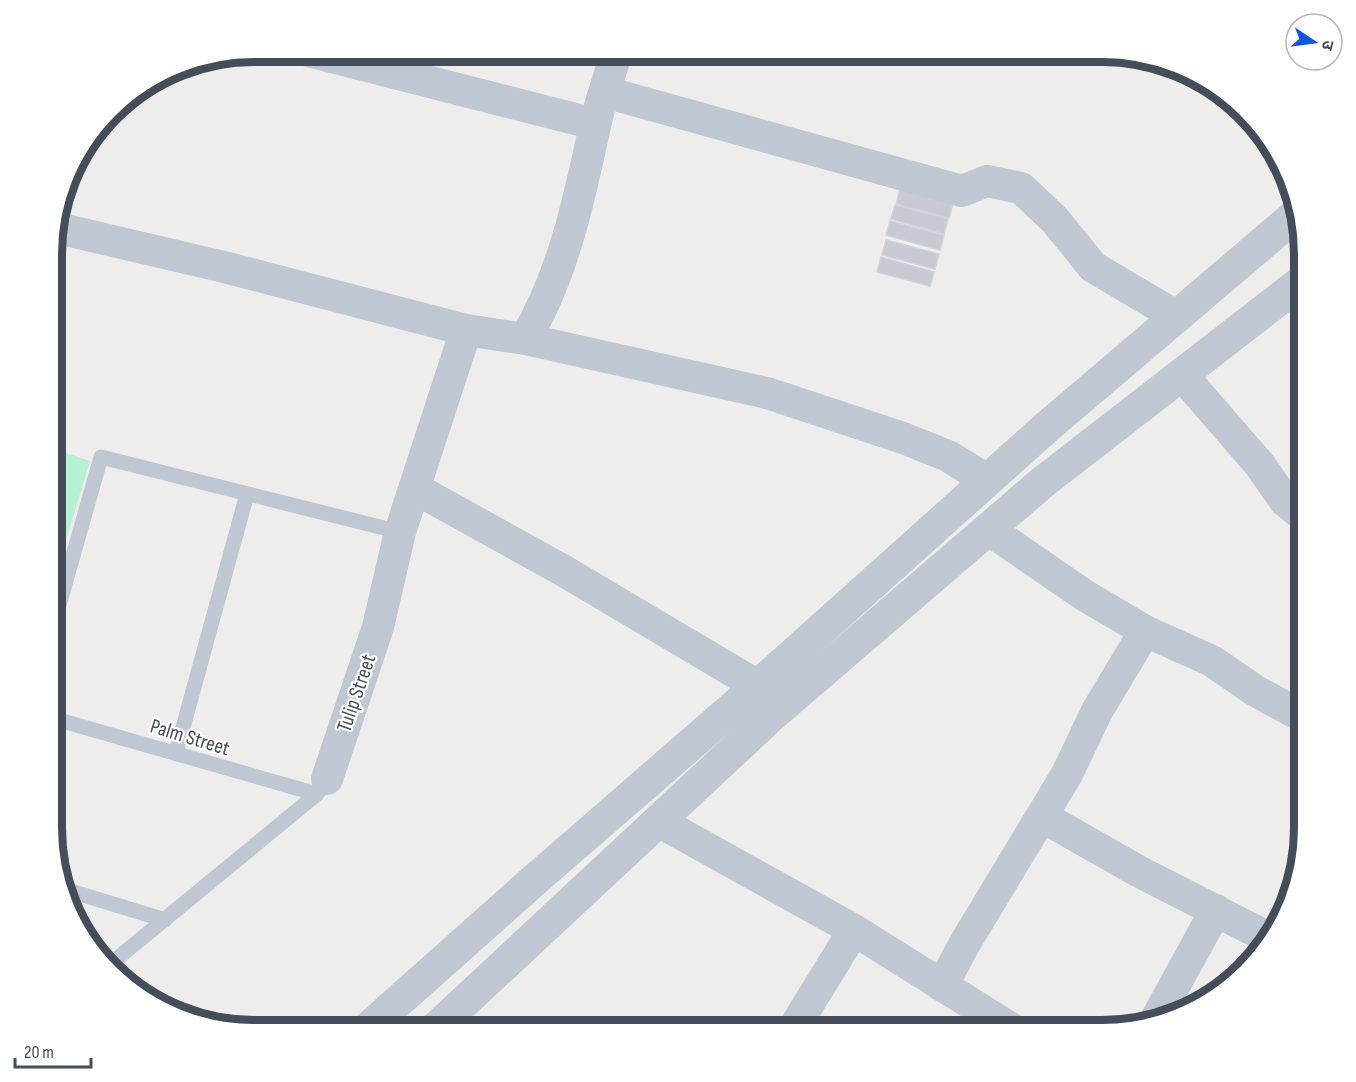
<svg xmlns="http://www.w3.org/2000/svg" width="1356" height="1082" font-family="'Sofia Sans Condensed','Noto Sans Devanagari',sans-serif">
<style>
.green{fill:#b8f0d4}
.building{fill:#c8cad3;stroke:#d0d1d9;stroke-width:1.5}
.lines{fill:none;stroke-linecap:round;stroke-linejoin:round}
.service{stroke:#bfc7d3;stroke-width:15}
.minor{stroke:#bfc7d3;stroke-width:32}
.tertiary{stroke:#bfc7d3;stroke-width:33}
.labels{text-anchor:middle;stroke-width:4.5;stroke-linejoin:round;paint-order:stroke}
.street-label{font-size:21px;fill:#444d5a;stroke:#fff}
.rim{fill:none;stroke:#444d5a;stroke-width:8}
</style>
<rect width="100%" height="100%" fill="#efedec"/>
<!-- green -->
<path class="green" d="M52 448 90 461 52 586Z"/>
<!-- building -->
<g class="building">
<path d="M900 189 953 203 949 218 896 204Z"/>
<path d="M895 205 948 219 944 234 891 219Z"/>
<path d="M890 221 944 235 940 250 886 235Z"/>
<path d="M886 240 939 254 935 269 882 255Z"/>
<path d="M881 257 934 272 930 286 877 272Z"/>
</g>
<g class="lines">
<!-- service -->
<g class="service">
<path d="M52 630 101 457 400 532"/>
<path d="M52 718 317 794"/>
<path d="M176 753 247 494"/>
<path d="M64 889 165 920"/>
<path d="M108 966 317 794 327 779"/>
</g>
<!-- minor -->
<g class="minor">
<path d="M308 51 595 124"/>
<path d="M605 92 962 191 987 181 1021 188 1055 220 1093 267 1176 316"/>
<path d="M53 227 224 267 466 330 525 339C564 274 579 199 595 126 600 101 610 76 617 51"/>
<path d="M525 339 767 393 903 438 948 456 987 480"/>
<path d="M1182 375 1260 465 1285 501 1305 517"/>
<path d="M416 489 564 571 758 686 768 708"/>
<path d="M988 529 1084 595 1145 631 1212 661 1254 690 1305 718"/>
<path d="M327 779 378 627 400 532 466 330"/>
<path d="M1043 817 1138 871 1269 938"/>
<path d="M658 821 854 930 1015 1031"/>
<path d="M942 986 965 943 1067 774 1097 711 1145 631"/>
<path d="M1155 1021 1216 910"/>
<path d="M792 1031 854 930"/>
</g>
<!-- tertiary -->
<g class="tertiary">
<path d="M365 1031 538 877 758 686 1048 426 1297 214"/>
<path d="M433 1031 771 716 1043 482 1305 279"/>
</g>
</g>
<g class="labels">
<!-- street labels -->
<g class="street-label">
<text transform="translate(356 693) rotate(-71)" y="7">Tulip Street</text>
<text transform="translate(190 737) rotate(17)" y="7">Palm Street</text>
</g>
</g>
<!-- crop -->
<path d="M0 0H1356V1082H0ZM254 62H1102A192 192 0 0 1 1294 254V828A192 192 0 0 1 1102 1020H254A192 192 0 0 1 62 828V254A192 192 0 0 1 254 62Z" fill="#fff" fill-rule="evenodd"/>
<path class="rim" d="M254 62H1102A192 192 0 0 1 1294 254V828A192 192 0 0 1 1102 1020H254A192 192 0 0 1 62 828V254A192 192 0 0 1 254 62Z"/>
<!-- north arrow -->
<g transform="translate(1314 42) rotate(103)"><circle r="28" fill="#ffffff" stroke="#b4b8bd" stroke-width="1.5"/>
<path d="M0-4.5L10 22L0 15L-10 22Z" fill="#1255e3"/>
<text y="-9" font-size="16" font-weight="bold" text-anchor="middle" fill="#444d5a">उ</text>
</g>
<!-- scale -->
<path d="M15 1058v9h76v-9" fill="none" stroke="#444d5a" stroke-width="3"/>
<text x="24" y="1058" font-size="18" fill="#444d5a" stroke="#ffffff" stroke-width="4.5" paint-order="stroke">20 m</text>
</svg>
